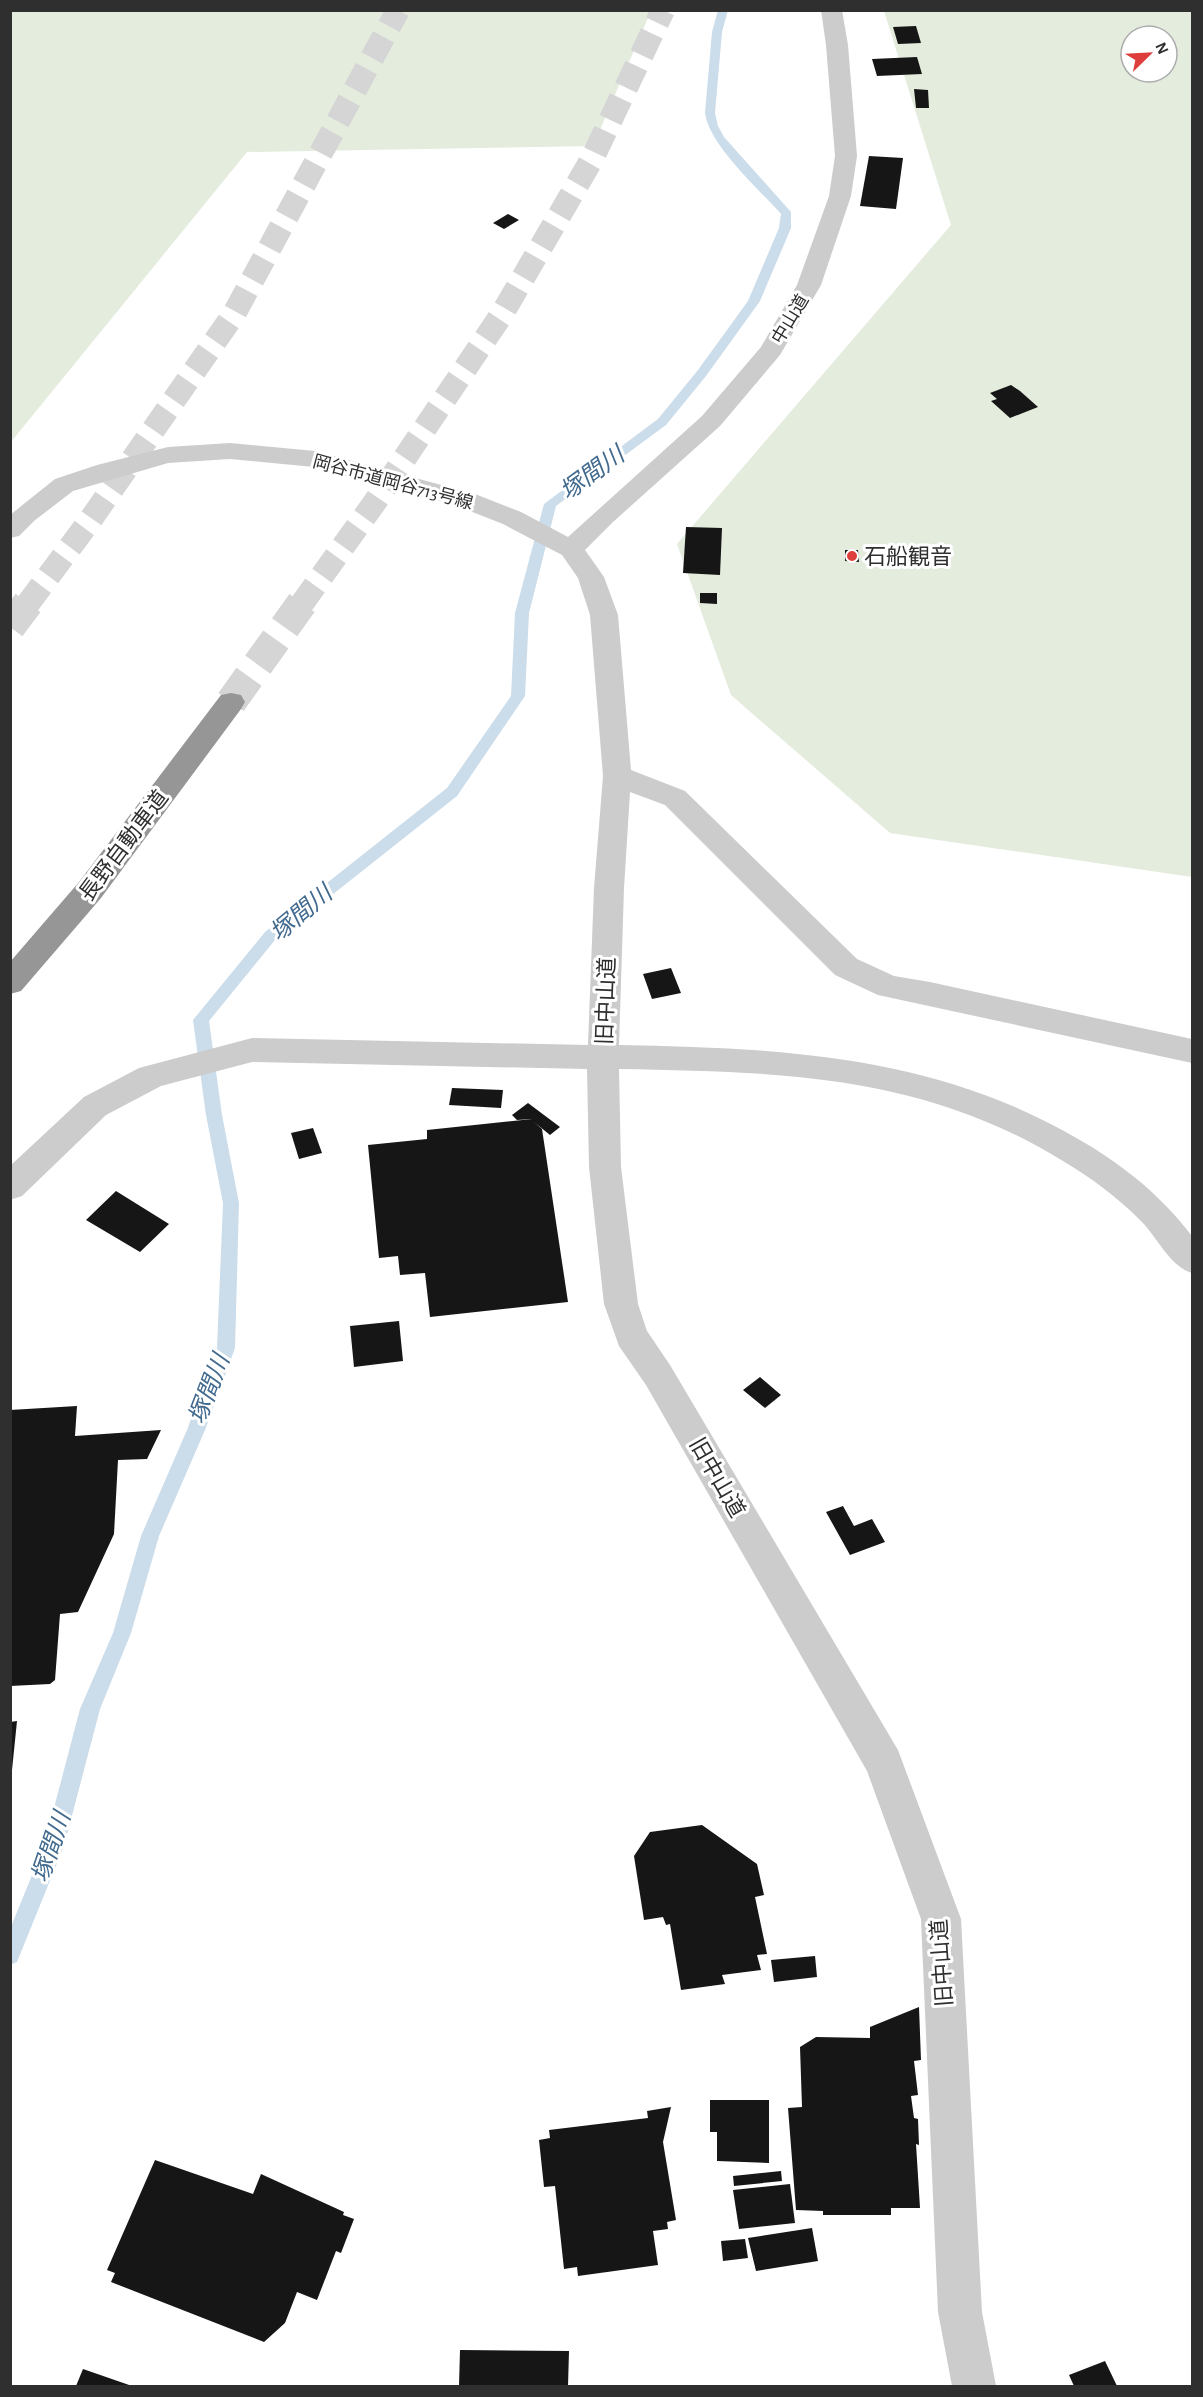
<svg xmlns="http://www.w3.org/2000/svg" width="1203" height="2397" font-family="'Alegreya Sans','Noto Sans JP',sans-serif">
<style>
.green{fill:#e4ecde;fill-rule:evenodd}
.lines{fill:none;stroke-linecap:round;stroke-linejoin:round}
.stream{fill:#cbdcea;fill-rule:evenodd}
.building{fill:#161616}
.highway-tunnel-far1{stroke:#d5d5d5;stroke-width:24;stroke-dasharray:24 12;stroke-linecap:butt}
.highway-tunnel{stroke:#d5d5d5;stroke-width:31;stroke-dasharray:31 15;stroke-linecap:butt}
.minor{fill:#ccc;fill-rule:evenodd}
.highway{fill:#969696;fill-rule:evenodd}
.poi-dot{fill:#dd3d3b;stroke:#fff;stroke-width:2}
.labels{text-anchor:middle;stroke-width:6;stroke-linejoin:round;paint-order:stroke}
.far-street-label{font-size:18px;fill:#2f2f2f;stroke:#fff}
.poi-label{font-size:22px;fill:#2f2f2f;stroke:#fff;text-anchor:start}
.street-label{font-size:22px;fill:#2f2f2f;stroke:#fff}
.water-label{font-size:24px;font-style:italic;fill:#416a8e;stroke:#fff}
</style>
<rect width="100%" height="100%" fill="#fff"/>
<!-- green -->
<g class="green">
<path d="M11 10H651V11L593 146 247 152 11 442Z"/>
<path d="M884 11H1192V877L890 833 731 695 677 544 951 225ZM1131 36H1167V72H1131Z"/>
</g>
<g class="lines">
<!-- stream -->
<path class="stream" d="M718 10H728L722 32 715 113 718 126 724 137 791 212V228L760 301 706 376 666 425 556 506 529 613 525 696 457 796 275 940 209 1021 222 1115 239 1203 235 1348 205 1430 159 1536 131 1633 100 1709 64 1846 17 1962 10 1965V1929L44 1846 80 1709 113 1633 141 1536 187 1430 217 1348 223 1203 206 1115 193 1020 265 932 447 788 511 696 515 613 544 504 658 419 698 370 748 301 779 228 781 214C759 189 709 145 705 113L712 32Z"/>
</g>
<!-- building -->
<g class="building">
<path d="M916 26 921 43 898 44 893 27Z"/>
<path d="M917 57 922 74 877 76 872 59Z"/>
<path d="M914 89 928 90 929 108H916Z"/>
<path d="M869 156 903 158 896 209 860 206Z"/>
<path d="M508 214 519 220 504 229 493 223Z"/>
<path d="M1011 385 1020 391 1038 407 1010 418 991 401 997 399 990 393Z"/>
<path d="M686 527 722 528 720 575 683 573Z"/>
<path d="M845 550H858L859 562 845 561Z"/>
<path d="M700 593H717V604L700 603Z"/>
<path d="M671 968 681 993 652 999 643 974Z"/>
<path d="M452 1088 503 1090 501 1108 449 1105Z"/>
<path d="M528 1103 560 1127 550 1135 534 1122 542 1129 568 1302 430 1317 425 1273 400 1275 398 1256 379 1258 368 1145 427 1139V1130L532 1119 517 1120 512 1115Z"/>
<path d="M313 1128 322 1153 299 1159 291 1133Z"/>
<path d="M116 1191 169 1224 140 1252 86 1220Z"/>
<path d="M399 1321 403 1361 354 1367 350 1326Z"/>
<path d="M760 1377 781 1395 765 1408 743 1390Z"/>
<path d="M77 1406 75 1436 161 1430 147 1459 118 1460 114 1534 78 1612 60 1614 55 1680 50 1684 10 1686V1410Z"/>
<path d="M843 1506 854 1526 872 1519 885 1542 850 1555 826 1512Z"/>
<path d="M17 1721 12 1770H10V1722Z"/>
<path d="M702 1825 757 1864 764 1895 755 1897 767 1954 757 1955 761 1970 722 1975 725 1984 681 1990 670 1924 666 1925 663 1917 644 1920 634 1856 650 1832Z"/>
<path d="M815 1956 817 1977 774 1982 771 1960Z"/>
<path d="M919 2007 921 2060 914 2061 918 2095 911 2096 914 2118 918 2119 919 2145 916 2144 920 2208H891V2215H823V2211L796 2210 788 2108 802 2107 800 2047 816 2037 870 2038V2027Z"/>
<path d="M710 2100H769V2163L717 2161V2132H710Z"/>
<path d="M671 2107 663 2142 676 2220 667 2222 668 2229 653 2231 658 2265 578 2276 577 2267 564 2269 555 2186 544 2187 539 2140 550 2138 549 2130 648 2118 647 2111Z"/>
<path d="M155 2160 253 2194 261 2174 344 2212 343 2215 354 2219 341 2253 336 2251 317 2300 297 2292 285 2323 264 2342 111 2282 115 2273 107 2270Z"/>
<path d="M781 2171 782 2181 734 2186 733 2176Z"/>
<path d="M790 2184 795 2223 739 2229 733 2190Z"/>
<path d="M812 2228 818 2261 756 2271 748 2238Z"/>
<path d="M745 2239 748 2258 723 2261 721 2241Z"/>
<path d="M460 2350 569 2351 568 2386H459Z"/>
<path d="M1105 2361 1117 2386H1074L1069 2375Z"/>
<path d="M83 2369 132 2386H76Z"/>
</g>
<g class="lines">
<!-- highway-tunnel-far1 -->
<g class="highway-tunnel-far1">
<path d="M27 605 91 519 234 314 398 10"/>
<path d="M301 605 375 502 502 314 592 159 663 10"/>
</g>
<!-- highway-tunnel -->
<g class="highway-tunnel">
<path d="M10 627 28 603"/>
<path d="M231 702 302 603"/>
</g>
<!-- minor -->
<path class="minor" d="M821 10H842L848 45 857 156 851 196 821 285 780 355 720 426 613 522 585 550 604 577 618 615 631 770 685 791 857 959 894 976 930 982 1192 1039V1063L878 995 835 975 665 805 630 792 624 888 619 1045C775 1048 924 1054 1064 1131 1114 1158 1158 1191 1192 1236V1273C1169 1266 1157 1236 1139 1219 1117 1197 1090 1177 1063 1161 922 1074 780 1072 619 1069L621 1167 638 1304 647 1331 670 1365 898 1750 961 1919 982 2312 996 2386H952L938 2312 921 1919 867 1771 646 1385 619 1346 604 1304 589 1167 587 1069 252 1062 161 1086 106 1115 22 1196 10 1200V1166L84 1097 139 1068 252 1038 588 1045 594 888 603 776 590 615 578 578 562 555 503 524 457 506 314 467 230 459 168 463 73 491 34 521 19 536 10 538V515L55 479 97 465 168 447 230 443 315 451 475 494 521 512 568 537 702 416 761 347 797 285 829 196 835 156 826 45Z"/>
<!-- highway -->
<path class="highway" d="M231 693 241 695 245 702 241 709 101 898 21 991 10 994V962L79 882 221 695Z"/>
</g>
<!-- markers -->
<circle class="poi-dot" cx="852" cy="556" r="6"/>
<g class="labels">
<!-- far-street labels -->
<g class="far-street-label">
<text transform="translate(790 319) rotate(-59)" y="6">中山道</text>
<text transform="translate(393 482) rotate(15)" y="6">岡谷市道岡谷713号線</text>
</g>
<!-- poi labels -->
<g class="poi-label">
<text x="864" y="564">石船観音</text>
</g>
<!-- street labels -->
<g class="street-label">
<text transform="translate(123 845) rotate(-53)" y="8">長野自動車道</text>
<text transform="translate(605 1001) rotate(-88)" y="8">旧中山道</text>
<text transform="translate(718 1477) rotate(60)" y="8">旧中山道</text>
<text transform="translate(941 1963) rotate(-94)" y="8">旧中山道</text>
</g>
<!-- water labels -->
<g class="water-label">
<text transform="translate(592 473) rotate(-36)" y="8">塚間川</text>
<text transform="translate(301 913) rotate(-40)" y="8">塚間川</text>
<text transform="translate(209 1389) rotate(-69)" y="8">塚間川</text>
<text transform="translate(51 1847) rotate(-71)" y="8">塚間川</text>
</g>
</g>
<!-- border -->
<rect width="1203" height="2397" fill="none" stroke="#2f2f2f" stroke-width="24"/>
<!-- north arrow -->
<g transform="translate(1149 54) rotate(66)"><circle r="28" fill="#ffffff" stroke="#acacac" stroke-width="1.5"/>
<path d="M0-4.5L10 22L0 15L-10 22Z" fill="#dd3d3b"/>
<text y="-9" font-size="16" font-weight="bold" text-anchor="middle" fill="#2f2f2f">N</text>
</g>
</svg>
